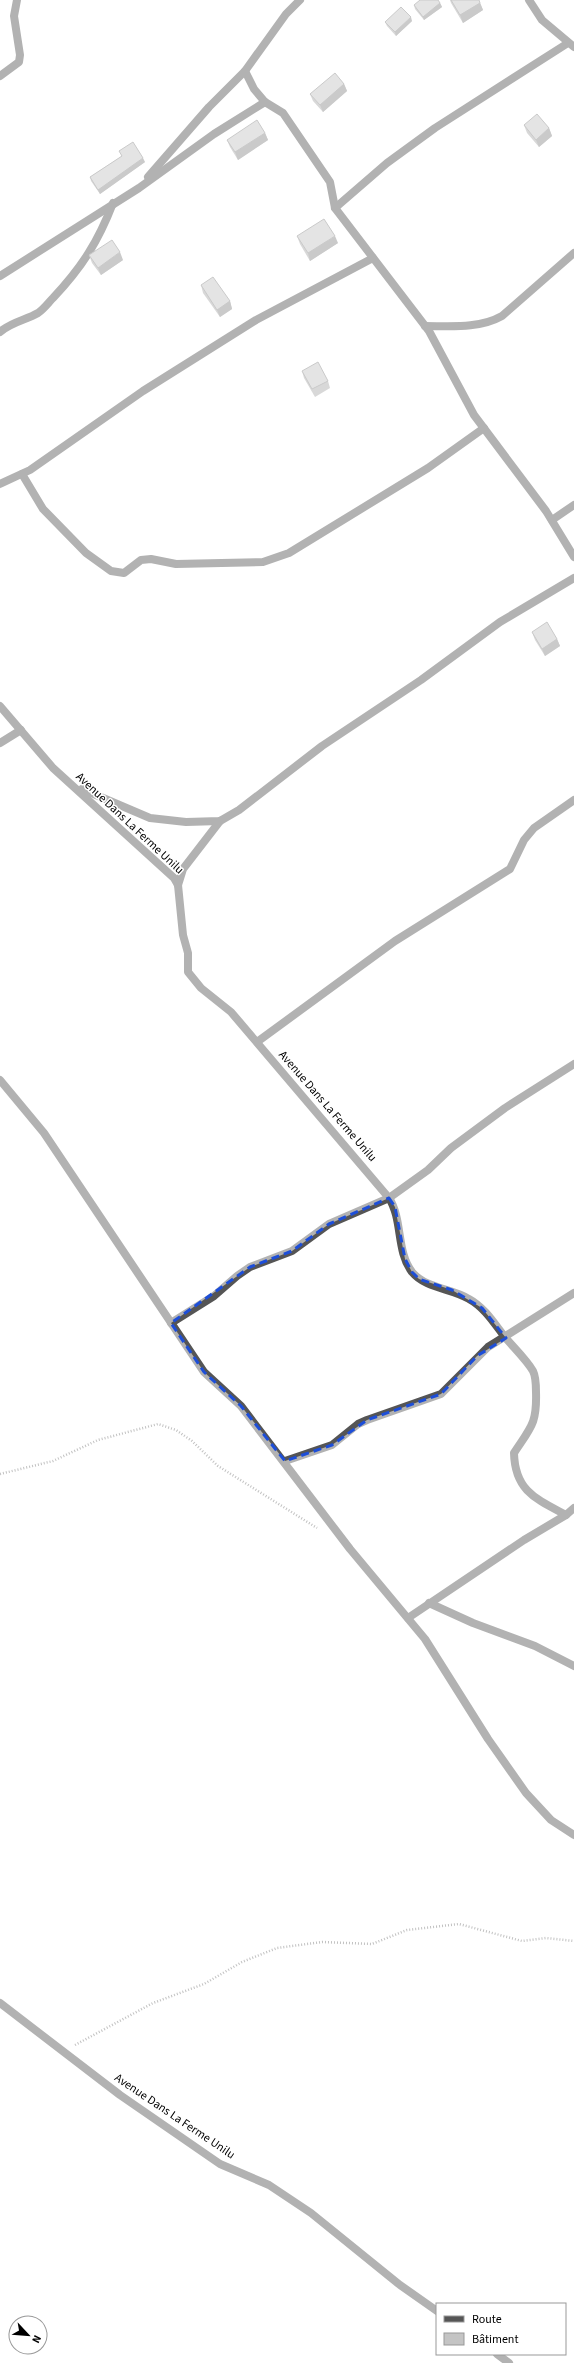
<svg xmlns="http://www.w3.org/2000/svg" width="574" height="2363" font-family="'Source Sans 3',sans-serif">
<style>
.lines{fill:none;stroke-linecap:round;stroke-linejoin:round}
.path{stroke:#777;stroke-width:2.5;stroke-dasharray:1 2;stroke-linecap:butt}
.street{stroke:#555;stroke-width:8}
.wall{fill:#a9a9a9}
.shaded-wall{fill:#898989}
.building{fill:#c4c4c4;stroke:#898989}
.marked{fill:none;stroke:#1d4ed8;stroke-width:3;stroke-dasharray:8 5;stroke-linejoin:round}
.labels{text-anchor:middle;stroke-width:3;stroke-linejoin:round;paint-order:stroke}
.street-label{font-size:12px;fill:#000;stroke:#fff}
</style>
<rect width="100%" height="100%" fill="#fff"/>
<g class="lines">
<!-- path -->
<g class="path">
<path d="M0 1474 53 1461 98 1440 158 1424 176 1430 192 1441 218 1466 317 1528"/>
<path d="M75 2045 153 2003 204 1984 242 1962 277 1948 322 1942 372 1944 407 1930 459 1924 522 1941 546 1938 574 1941"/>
</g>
<!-- street -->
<g class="street">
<path d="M529 0 542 20 574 47"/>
<path d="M245 71 254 89 265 102 283 113 330 182 335 208 429 331 474 415 546 511 574 557"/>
<path d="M0 76 19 62 20 55 14 16 17 0"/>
<path d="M148 177 209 107 245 71 286 14 300 0"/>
<path d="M335 208 387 163 435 128 568 43"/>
<path d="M0 276 139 188 214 134 265 102"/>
<path d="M425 326C450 326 479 329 502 316L574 253"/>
<path d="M0 332C11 322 26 320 38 313 44 309 49 302 53 298 82 267 98 242 113 203"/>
<path d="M22 474 43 509 86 553 111 571 124 573 141 560 151 559 176 564 263 562 289 553 428 468 484 428"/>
<path d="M0 484 30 470 143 391 256 320 373 258"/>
<path d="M552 520 574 505"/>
<path d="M0 706 53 768 174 878 178 885 183 935 188 953V972L201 988 231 1012 389 1198C403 1220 396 1251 412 1272 426 1289 452 1288 469 1299 484 1307 494 1323 504 1336 513 1347 526 1359 533 1371 536 1377 536 1386 536 1392 537 1424 531 1427 514 1453 515 1491 536 1499 566 1515L574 1508"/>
<path d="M0 743 21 730"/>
<path d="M82 789 150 818 186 822 220 821 239 810 322 746 421 680 500 622 574 578"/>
<path d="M178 885 183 869 220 821"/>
<path d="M257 1042 395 941 510 869 524 840 534 828 574 800"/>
<path d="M0 1080 44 1133 204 1372 241 1406 350 1549 425 1639 488 1739 526 1793 551 1820 574 1835"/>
<path d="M171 1323 214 1296 237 1276 250 1267 292 1251 329 1224 389 1198 428 1170 451 1148 505 1108 574 1064"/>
<path d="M285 1461 332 1445 358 1424 367 1420 441 1394 488 1347 574 1293"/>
<path d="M429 1603 473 1623 535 1646 574 1666"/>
<path d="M408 1618 524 1540 566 1515"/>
<path d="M0 2003 120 2095 220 2164 269 2185 311 2213 400 2285 437 2311"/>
<path d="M497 2354 509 2363"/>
</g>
</g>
<!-- wall -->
<g class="wall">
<path d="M450 0H479L483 10 463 23 451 3Z"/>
<path d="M440 3 442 7 424 20 415 9 414 5Z"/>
<path d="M412 21 396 36 387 26 385 22Z"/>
<path d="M344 84 347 91 323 112 313 101 310 94Z"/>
<path d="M524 125 549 128 552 136 539 147 527 133Z"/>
<path d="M265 133 268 140 238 160 230 147 227 140Z"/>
<path d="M119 151 145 162 100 194 91 181 90 177 122 156Z"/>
<path d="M297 236 338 243 310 261 300 244Z"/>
<path d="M89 255 123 260 101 275 92 263Z"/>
<path d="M201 285 230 301 232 309 220 317 203 293Z"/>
<path d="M302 371 328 381 330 388 315 397 304 378Z"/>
<path d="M532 632 557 639 560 646 545 656 535 640Z"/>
</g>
<!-- shaded-wall -->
<g class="shaded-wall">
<path d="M440 3 442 7 424 20 423 17Z"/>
<path d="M480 3 483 10 463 23 460 15Z"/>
<path d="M411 17 412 21 396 36 395 32Z"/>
<path d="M344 84 347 91 323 112 320 105Z"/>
<path d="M549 128 552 136 539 147 536 140Z"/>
<path d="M265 133 268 140 238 160 235 152Z"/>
<path d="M143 158 145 162 100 194 98 190Z"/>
<path d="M335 236 338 243 310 261 308 253Z"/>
<path d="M120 252 123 260 101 275 98 268Z"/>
<path d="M230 301 232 309 220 317 217 310Z"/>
<path d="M557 639 560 646 545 656 542 649Z"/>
</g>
<!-- building -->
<g class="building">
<path d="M420 0H438L440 3 423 17 414 5Z"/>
<path d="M451 0H479L480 3 460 15Z"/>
<path d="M401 7 411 17 395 32 385 22Z"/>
<path d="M335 73 344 84 320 105 310 94Z"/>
<path d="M537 114 549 128 536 140 524 125Z"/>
<path d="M257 120 265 133 235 152 227 140Z"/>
<path d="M133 142 143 158 98 190 90 177 122 156 119 151Z"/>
<path d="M324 219 335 236 308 253 297 236Z"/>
<path d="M112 240 120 252 98 268 89 255Z"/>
<path d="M213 277 230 301 217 310 201 285Z"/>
<path d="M318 362 328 381 312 389 302 371Z"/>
<path d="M547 622 557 639 542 649 532 632Z"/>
</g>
<!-- marked area -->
<path d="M0 0H574V2363H0ZM389 1198 395 1207 405 1259 412 1272 419 1279 452 1290 482 1308 506 1338 477 1356 441 1394 367 1420 332 1445 285 1461 241 1406 204 1372 171 1323 250 1267 292 1251 329 1224Z" fill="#fff" fill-opacity=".55" fill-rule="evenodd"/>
<path class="marked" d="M389 1198 395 1207 405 1259 412 1272 419 1279 452 1290 482 1308 506 1338 477 1356 441 1394 367 1420 332 1445 285 1461 241 1406 204 1372 171 1323 250 1267 292 1251 329 1224Z"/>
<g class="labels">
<!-- street labels -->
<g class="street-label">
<text transform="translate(130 823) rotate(43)" y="4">Avenue Dans La Ferme Unilu</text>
<text transform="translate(328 1106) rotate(49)" y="4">Avenue Dans La Ferme Unilu</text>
<text transform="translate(175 2116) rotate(34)" y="4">Avenue Dans La Ferme Unilu</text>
</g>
</g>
<!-- legend -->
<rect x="436" y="2303" width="130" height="52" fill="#ffffff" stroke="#999999"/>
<rect x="444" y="2316" width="20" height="6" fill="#555555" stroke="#999999"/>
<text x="472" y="2323" font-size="12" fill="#000000">Route</text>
<rect x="444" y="2333" width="20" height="12" fill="#c4c4c4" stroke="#999999"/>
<text x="472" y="2343" font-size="12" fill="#000000">Bâtiment</text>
<!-- north arrow -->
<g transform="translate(28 2335) rotate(116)"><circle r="19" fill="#ffffff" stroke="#999999"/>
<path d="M0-3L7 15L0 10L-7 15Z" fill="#000000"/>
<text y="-6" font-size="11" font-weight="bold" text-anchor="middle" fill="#000000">N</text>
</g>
</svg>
